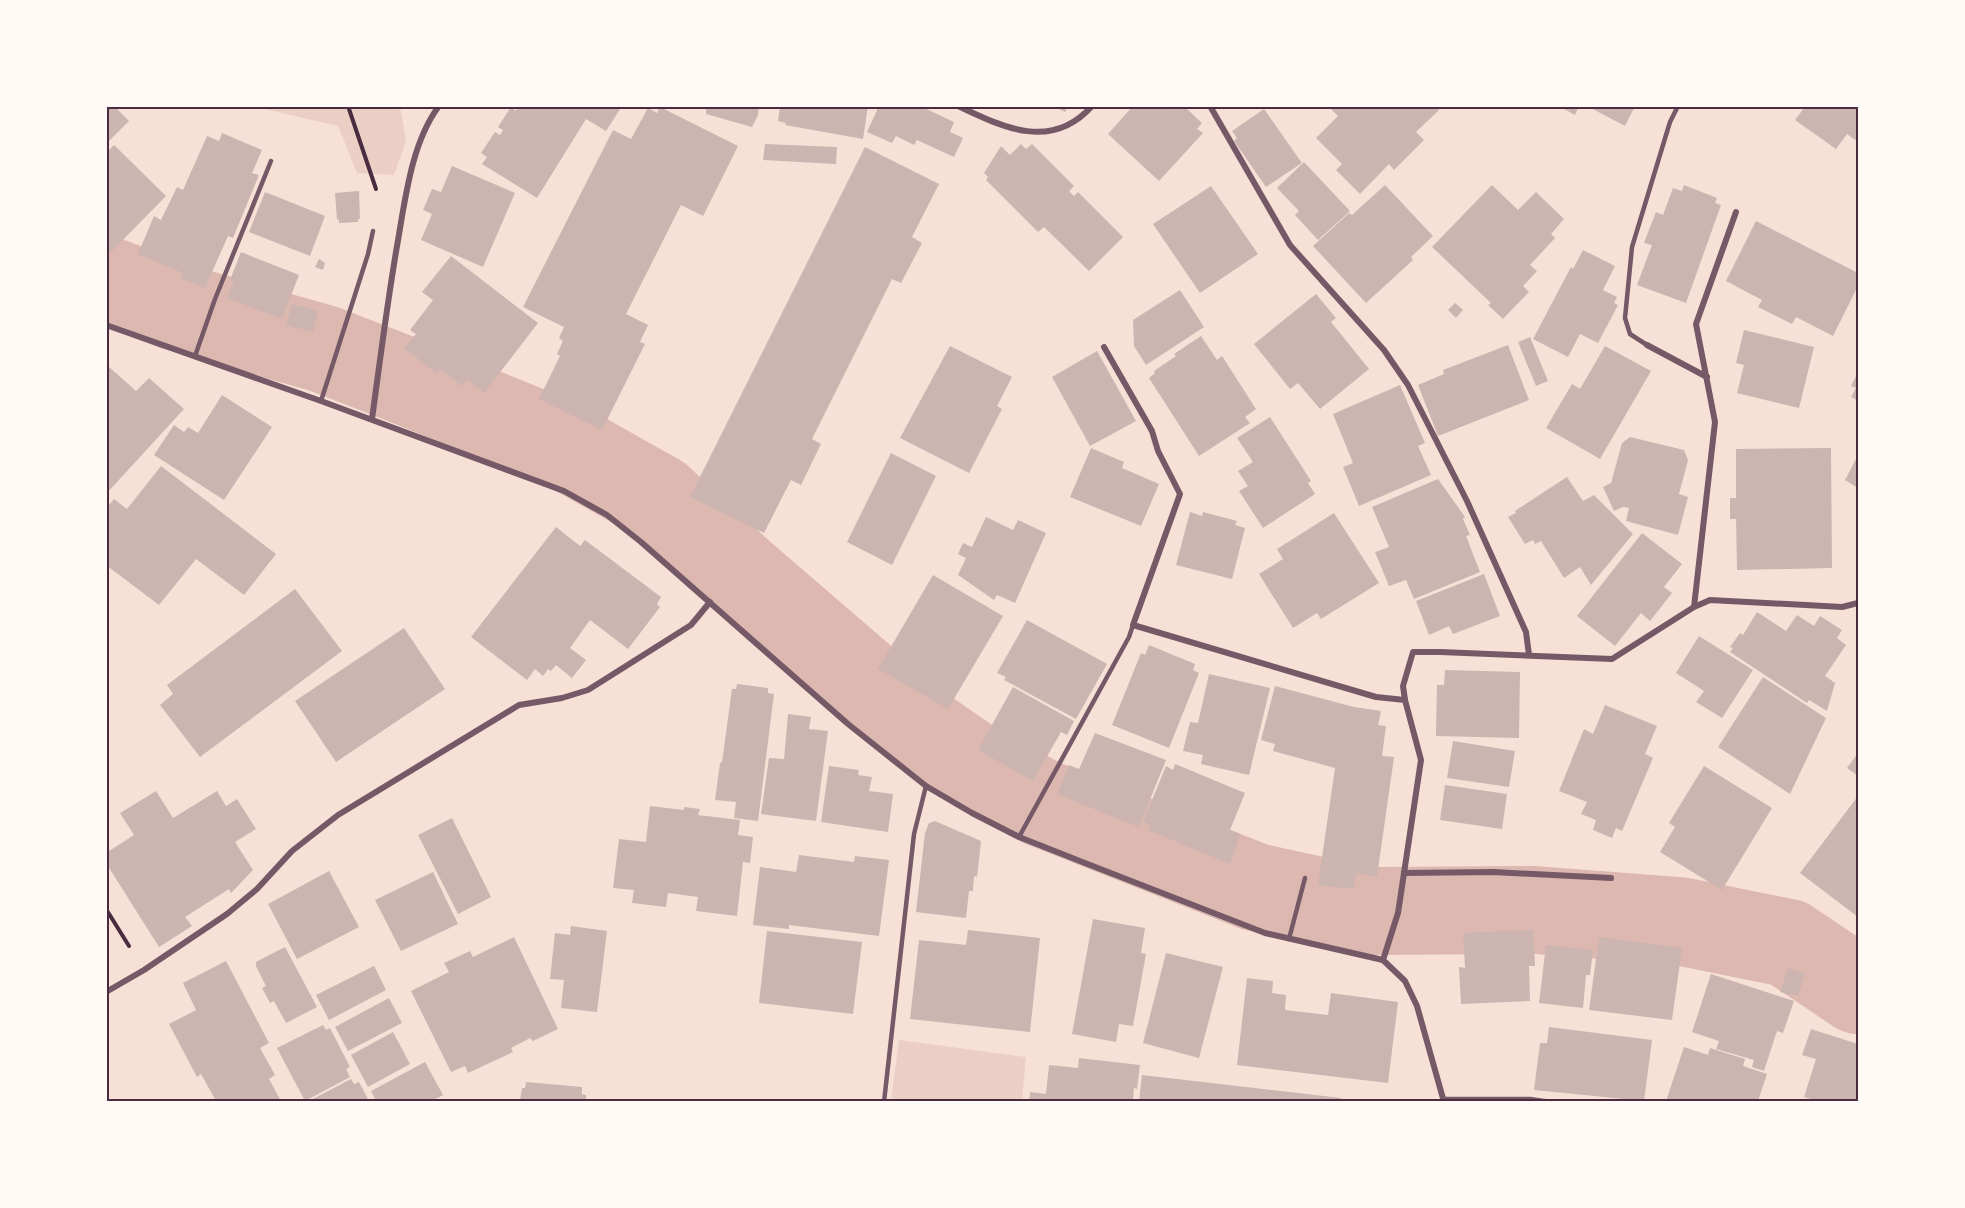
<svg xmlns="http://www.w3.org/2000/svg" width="1965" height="1208" font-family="Barlow,sans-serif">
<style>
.green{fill:#ebcfc5}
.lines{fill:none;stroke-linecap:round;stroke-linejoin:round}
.river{stroke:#dcb8b0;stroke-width:88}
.building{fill:#ccb4b1}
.path{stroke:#4a2c40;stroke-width:4}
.service{stroke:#755966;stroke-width:4.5}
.minor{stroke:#755966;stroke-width:6}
.neatline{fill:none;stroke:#4a2c40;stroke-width:2}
</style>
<rect width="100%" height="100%" fill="#f7e1d7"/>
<!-- green -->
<g class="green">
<path d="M256 107H398L401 111 406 141 394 175 357 173 338 126Z"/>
<path d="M899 1040 1026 1057 1022 1101H891Z"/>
</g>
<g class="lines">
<!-- river -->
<path class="river" d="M106 280 177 307 324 349 396 377 560 443 658 498 737 571 919 728 977 768 1042 803 1255 887 1365 911 1535 910 1679 921 1788 943 1858 990"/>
</g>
<!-- building -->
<g class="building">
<path d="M106 106H114L129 121 106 144Z"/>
<path d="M518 106H622L606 131 586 119 537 198 482 164 487 157 481 153 495 132 500 135 503 130 498 127 511 107 516 111Z"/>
<path d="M706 106H759L758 115 752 127 706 114Z"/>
<path d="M780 106H868L863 139 785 125 786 123 778 121Z"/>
<path d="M879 106H920L954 122 950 132 963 138 954 157 917 140 914 145 896 136 892 143 867 132Z"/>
<path d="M1053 106H1068L1065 112Z"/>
<path d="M1133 106H1173L1176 110 1179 106H1184L1202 123 1197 129 1203 133 1159 181 1108 134Z"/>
<path d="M1328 106H1436L1439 110 1416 132 1424 140 1394 170 1389 164 1360 194 1336 170 1342 164 1316 138 1338 116Z"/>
<path d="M1559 106H1579L1575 115Z"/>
<path d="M1587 106H1635L1625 126Z"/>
<path d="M1801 106H1858V136L1855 140 1847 134 1836 149 1795 120 1804 108Z"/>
<path d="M660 107 738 146 703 216 681 205 626 314 648 325 640 342 645 344 602 430 539 399 560 356 557 354 563 341 559 338 564 327 523 307 613 130 631 139 648 108 657 113Z"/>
<path d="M1264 109 1302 163 1266 187 1234 141 1237 138 1232 131Z"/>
<path d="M222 133 262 150 252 173 259 175 233 238 228 236 205 288 181 278 183 273 138 254 154 216 161 220 177 187 183 190 207 136 219 141Z"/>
<path d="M765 144 837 147 836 164 763 160Z"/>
<path d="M1021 144 1026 149 1032 144 1074 186 1069 191 1074 196 1078 192 1123 237 1089 271 1044 227 1038 232 986 180 988 177 984 173 1001 146 1010 155Z"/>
<path d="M114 145 166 196 111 252 106 248V153Z"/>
<path d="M865 147 939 184 912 237 922 243 901 283 892 279 812 439 821 444 801 485 791 480 764 533 690 497Z"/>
<path d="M1304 162 1350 211 1318 240 1295 215 1299 211 1277 188Z"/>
<path d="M452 166 515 193 483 267 421 240 432 214 423 210 432 189 441 192Z"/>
<path d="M1385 185 1433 236 1411 257 1413 260 1366 303 1313 246 1349 213 1352 215Z"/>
<path d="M1492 185 1518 210 1536 192 1564 219 1551 234 1555 238 1530 265 1537 271 1523 286 1529 292 1503 319 1488 305 1491 303 1432 247Z"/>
<path d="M1684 185 1717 198 1715 203 1721 205 1686 303 1637 285 1652 245 1644 243 1656 212 1663 215 1673 188 1682 191Z"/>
<path d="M1211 186 1258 254 1200 293 1153 224Z"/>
<path d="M359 191 360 219H358V222L339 223V219L337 220 335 193Z"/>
<path d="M265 192 325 216 310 256 249 232Z"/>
<path d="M1756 221 1858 273V286L1833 336 1796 317 1792 324 1758 307 1762 300 1726 281Z"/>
<path d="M1583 250 1615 266 1603 290 1617 297 1614 303 1618 305 1598 343 1580 334 1568 357 1533 339 1571 267 1573 269Z"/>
<path d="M241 252 299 275 282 319 227 298 234 281 230 280Z"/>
<path d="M451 256 538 323 484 393 467 379 462 386 440 369 436 373 404 348 416 334 410 330 433 300 422 292Z"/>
<path d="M319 259 325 263 323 270 315 267Z"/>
<path d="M1180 290 1204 327 1146 365 1134 346 1133 320Z"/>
<path d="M1316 294 1336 318 1331 322 1369 369 1320 409 1298 383 1290 389 1254 344Z"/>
<path d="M1455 303 1463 310 1456 318 1448 310Z"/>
<path d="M292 304 318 311 313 332 286 325Z"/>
<path d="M1744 330 1814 347 1799 408 1737 393 1744 365 1736 363Z"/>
<path d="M1201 336 1217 360 1222 356 1256 409 1245 417 1250 423 1199 456 1149 378 1155 373 1154 371 1176 356 1174 354Z"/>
<path d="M1530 337 1548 381 1536 386 1518 342Z"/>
<path d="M1508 345 1529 400 1438 436 1418 385 1444 374 1443 370Z"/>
<path d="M950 346 1012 377 997 406 1002 409 969 473 900 438Z"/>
<path d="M1605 346 1651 371 1600 459 1546 428 1572 384 1580 389Z"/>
<path d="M1097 351 1136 421 1090 446 1052 377Z"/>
<path d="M108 366 136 391 149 378 184 409 106 494Z"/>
<path d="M1858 372V401L1851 397 1856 388 1851 386Z"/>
<path d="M1400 385 1425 443 1418 446 1431 475 1359 506 1343 467 1353 463 1333 414Z"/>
<path d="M222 395 272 427 224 500 154 455 174 425 184 432 188 427 198 433Z"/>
<path d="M1270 417 1311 481 1308 483 1315 494 1263 528 1239 491 1248 486 1238 471 1253 462 1237 438Z"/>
<path d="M1630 437 1684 450 1688 460 1679 494 1688 497 1678 535 1626 521 1629 508 1623 507 1614 511 1603 487 1611 483 1622 443Z"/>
<path d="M1091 448 1124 462 1122 468 1159 484 1141 526 1070 497Z"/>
<path d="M1831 448 1832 568 1737 570 1736 519H1730V498H1736V449Z"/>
<path d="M891 453 936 476 892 565 847 542Z"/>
<path d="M1858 455V488L1845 480Z"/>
<path d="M161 466 276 554 244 595 196 559 159 605 106 565V509L114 499 127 509Z"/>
<path d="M1567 477 1583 501 1594 495 1633 534 1591 585 1580 567 1564 578 1541 541 1535 544 1533 540 1525 544 1508 517 1516 513 1515 511Z"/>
<path d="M1438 479 1465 517 1463 519 1470 535 1466 536 1480 572 1414 599 1406 580 1389 586 1375 552 1389 547 1372 507Z"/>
<path d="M1190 512 1202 516 1203 512 1237 521 1235 525 1245 528 1232 579 1176 565Z"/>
<path d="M1334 513 1379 583 1321 619 1317 613 1293 628 1259 574 1283 559 1277 549Z"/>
<path d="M986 517 1013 530 1018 520 1046 533 1015 603 997 595 994 600 958 575 966 558 958 554 963 543 972 547Z"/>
<path d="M556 527 580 546 585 540 661 597 657 604 660 607 628 649 590 620 570 648 586 660 572 678 556 665 551 671 548 669 543 676 535 669 527 680 471 637Z"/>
<path d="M1642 533 1682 564 1664 587 1672 593 1650 621 1641 613 1615 646 1577 616Z"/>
<path d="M1484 574 1500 616 1453 634 1449 626 1429 635 1416 601Z"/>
<path d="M933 575 1003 616 948 709 878 669Z"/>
<path d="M295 589 342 651 200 757 160 705 173 694 167 685Z"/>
<path d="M1757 612 1786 631 1797 615 1814 626 1820 616 1842 630 1837 638 1846 645 1825 676 1835 683 1827 711 1809 700 1807 703 1730 652 1733 648 1730 647 1740 633 1743 635Z"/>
<path d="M1027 620 1107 664 1076 719 1004 680 1006 677 997 673Z"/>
<path d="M404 628 445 689 336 762 295 701Z"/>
<path d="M1699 636 1753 670 1722 718 1696 702 1704 691 1676 673Z"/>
<path d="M1149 645 1195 664 1193 670 1199 673 1169 748 1112 725 1141 653 1145 655Z"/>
<path d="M1445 670 1520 672 1519 738 1436 736 1437 685H1444Z"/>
<path d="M1209 674 1270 688 1249 775 1201 764 1203 755 1183 751 1190 722 1198 723Z"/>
<path d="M1763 677 1826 718 1790 794 1718 747Z"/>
<path d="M737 684 768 688V693L774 694 758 821 734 818 736 802 715 800 720 763 722 762 732 689H736Z"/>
<path d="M1275 686 1354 707 1381 711 1378 725 1386 726 1382 756 1394 757 1377 877 1356 873 1354 889 1318 885 1335 768 1273 751 1275 744 1261 740Z"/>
<path d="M1013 687 1074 721 1067 735 1061 732 1033 781 978 750Z"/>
<path d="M1605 705 1657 726 1645 754 1653 758 1622 831 1616 828 1612 838 1593 830 1596 820 1581 814 1587 802 1559 791 1584 729 1593 734Z"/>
<path d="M788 714 811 717 809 729 828 731 816 821 761 814 769 758 784 759Z"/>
<path d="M1095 733 1166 760 1139 827 1057 794 1069 765 1079 769Z"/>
<path d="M1453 741 1515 751 1509 787 1447 778Z"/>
<path d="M1858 753V776L1847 768Z"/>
<path d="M1175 764 1245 793 1230 830 1240 834 1230 864 1148 830 1150 825 1143 822 1166 766 1173 770Z"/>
<path d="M829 766 859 770 858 775 872 777 869 791 893 794 888 832 821 822Z"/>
<path d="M1704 766 1772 808 1722 890 1660 852 1675 827 1669 823Z"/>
<path d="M1445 785 1507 794 1502 829 1440 820Z"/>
<path d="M156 791 173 818 217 791 226 806 237 799 256 829 235 842 253 870 231 893 229 889 185 917 192 926 159 947 106 863V853L134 835 120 813Z"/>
<path d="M1858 796V917L1800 873Z"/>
<path d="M650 806 684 810V807L700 809 698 815 740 820 738 835 753 837 750 863 743 862 737 916 696 911 698 897 668 893 666 907 632 903 634 890 613 888 619 839 646 842Z"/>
<path d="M452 818 491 897 458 914 418 835Z"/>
<path d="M935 821 981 841 977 877 974 876 973 891H969L966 918 916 912 925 833 929 823Z"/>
<path d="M799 855 854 862 855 856 889 860 879 936 789 925V929L753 925 760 867 796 872Z"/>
<path d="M329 871 359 927 297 959 268 904Z"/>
<path d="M433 872 458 924 401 951 375 900Z"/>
<path d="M1093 919 1145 928 1141 953 1146 954 1133 1026 1119 1024 1116 1042 1072 1034Z"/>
<path d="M571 926 607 931 597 1012 561 1008 564 980 550 979 555 933 570 935Z"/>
<path d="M968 930 1040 938 1030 1032 910 1019 919 940 966 945Z"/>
<path d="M1533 930 1535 966H1529L1530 1001 1461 1004 1459 967 1465 968 1463 933Z"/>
<path d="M767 931 862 942 853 1014 759 1003Z"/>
<path d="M514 937 558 1029 533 1041 530 1038 511 1048 513 1052 468 1073 465 1066 451 1072 411 991 449 972 444 963 470 951 473 957Z"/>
<path d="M1599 937 1682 948 1672 1020 1589 1010Z"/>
<path d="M1546 945 1593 950 1590 975H1586L1583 1008 1539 1003Z"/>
<path d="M285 947 317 1007 286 1023 274 1001 270 1003 262 988 266 986 256 966V962Z"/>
<path d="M1166 953 1223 967 1199 1058 1143 1043Z"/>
<path d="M226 961 269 1043 260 1048 275 1075 269 1079 281 1101H216L201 1074 197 1077 169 1024 196 1010 183 983Z"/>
<path d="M374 966 386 990 329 1020 316 995Z"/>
<path d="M1788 968 1805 973 1798 996 1780 992Z"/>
<path d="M1711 974 1794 1001 1783 1033 1777 1031 1764 1071 1752 1067 1754 1060 1716 1049 1719 1041 1692 1032Z"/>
<path d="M1247 978 1273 981 1272 993 1286 995 1285 1010 1328 1015 1331 993 1398 1002 1388 1083 1237 1065Z"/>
<path d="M389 998 402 1023 348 1051 335 1027Z"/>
<path d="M323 1025 326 1030 330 1028 350 1067 346 1069 350 1077 305 1101 277 1048Z"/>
<path d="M1549 1027 1652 1040 1644 1101 1534 1090 1540 1043H1547Z"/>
<path d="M1811 1029 1858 1044V1101H1818L1804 1097 1816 1059 1802 1055Z"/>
<path d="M393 1032 410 1064 368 1087 351 1055Z"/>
<path d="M1684 1047 1708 1055 1710 1048 1745 1059 1743 1066 1767 1074 1758 1101H1666Z"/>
<path d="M1079 1058 1140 1065 1137 1089 1134 1088 1133 1101H1029L1030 1092 1046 1094 1049 1065 1078 1068Z"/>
<path d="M425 1062 443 1095 432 1101H376L371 1091Z"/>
<path d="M1142 1075 1341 1098 1340 1101H1139Z"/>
<path d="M351 1079 354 1084 359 1082 369 1101H309Z"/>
<path d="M526 1082 582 1087V1094L586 1095V1101H520L522 1088H525Z"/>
</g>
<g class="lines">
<!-- path -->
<g class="path">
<path d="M348 106 376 189"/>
<path d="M106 909 129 946"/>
</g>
<!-- service -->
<g class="service">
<path d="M1647 345 1630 334 1625 318 1632 247 1670 122 1678 106"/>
<path d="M195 356 215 299 271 161"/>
<path d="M321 401 368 254 373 231"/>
<path d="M1019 837 1129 637 1133 625"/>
<path d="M1289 939 1305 878"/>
<path d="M1444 1099H1530L1551 1102"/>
<path d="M884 1102 914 834 926 786"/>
</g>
<!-- minor -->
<g class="minor">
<path d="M958 106C1004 128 1052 151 1092 106"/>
<path d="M1210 106 1290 245 1384 350 1408 385 1467 501 1526 632 1529 655"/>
<path d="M106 325 321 401 564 491 607 515 641 542 848 724 926 786 972 813 1019 837 1090 865 1265 933 1383 960"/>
<path d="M1647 345 1707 377"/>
<path d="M1104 347 1152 431 1158 451 1180 494 1133 625 1376 697 1405 700"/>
<path d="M372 419C380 361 387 304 397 246 405 201 411 143 439 106"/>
<path d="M1694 607 1715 422 1696 324 1736 212"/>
<path d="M1404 873 1493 872 1611 878"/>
<path d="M106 992 144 970 227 914 257 889 292 851 338 815 519 705 562 698 588 690 691 625 710 602"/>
<path d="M1444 1102 1417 1006 1405 981 1383 960 1398 913 1421 760 1405 700 1403 686 1413 652H1440L1612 659 1694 607 1710 600 1842 607 1858 603"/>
</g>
</g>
<!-- border -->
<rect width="1965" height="1208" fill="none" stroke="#fffaf5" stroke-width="216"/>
<rect x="108" y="108" width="1749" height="992" class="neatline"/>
</svg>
